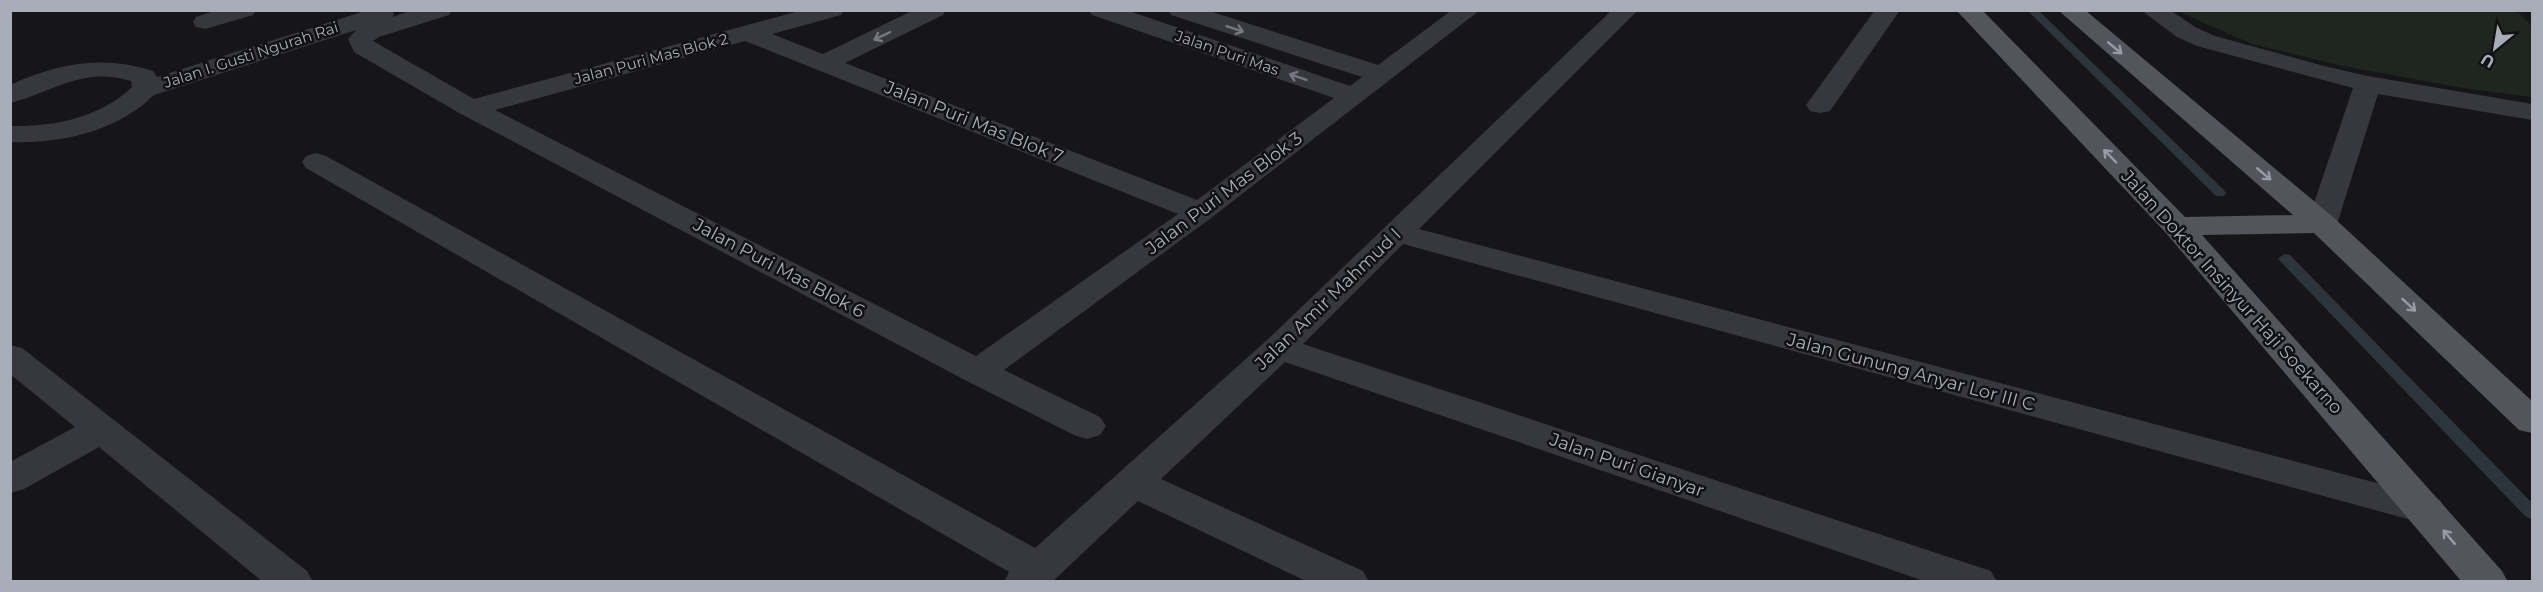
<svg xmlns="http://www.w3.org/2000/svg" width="2543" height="592" font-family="Montserrat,sans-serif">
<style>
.green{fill:#1e261f}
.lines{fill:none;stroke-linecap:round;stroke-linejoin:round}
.stream{fill:#2c353c;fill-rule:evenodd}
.minor{fill:#37383d;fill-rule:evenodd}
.major{fill:#53555c;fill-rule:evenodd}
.oneway{stroke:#757881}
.oneway2{stroke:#979ba6}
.labels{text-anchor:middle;stroke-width:5;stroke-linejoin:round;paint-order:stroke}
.far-street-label{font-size:15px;fill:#a8adb8;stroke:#111113}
.street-label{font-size:18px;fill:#a8adb8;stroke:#111113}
</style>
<rect width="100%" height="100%" fill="#161618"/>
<!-- green -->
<path class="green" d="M2177 11H2510L2519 13 2532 26V97L2469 89 2342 66 2252 44Z"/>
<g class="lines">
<!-- stream -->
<g class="stream">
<path d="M2027 10H2038L2224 190 2226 193 2224 196H2216Z"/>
<path d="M2285 254 2290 255 2532 503V519L2526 517 2280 261 2278 258Z"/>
</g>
<!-- minor -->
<g class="minor">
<path d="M217 10H256L253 15 205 29 196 27 193 22 196 17Z"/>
<path d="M368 10H392L394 14 392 17 413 10H452L449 15 379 37 373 41 474 99 803 10H844L841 15 772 34 823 54 914 10H946L943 15 845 63 1197 200 1334 98 1092 15 1089 10H1126L1350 86 1362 77 1171 15 1168 10H1206L1378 65 1452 10H1480L1211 218 1004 370 1100 417 1106 426 1100 435 1087 439 1074 435 965 380 461 114 354 52 348 39 356 30 154 95C118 131 61 144 10 142V126C53 127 100 118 132 87L131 81C83 66 53 92 10 103V85C58 63 103 55 153 71L157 77ZM745 41 1178 214 976 356 495 110Z"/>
<path d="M1612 10H1638L1419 229 2426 496 2440 500 2446 510 2440 520 2426 524 1403 244 1303 344 1991 571 1997 582H1927L1285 362 1161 479 1363 571 1369 582H1308L1138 501 1052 582H1004L1009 572 306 168 302 162 306 156 316 153 326 156 1035 548 1267 340Z"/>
<path d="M1875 10H1900L1830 111 1820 113 1810 111 1806 105Z"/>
<path d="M2141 10H2170L2195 27 2215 36 2324 66 2368 76 2532 104V120L2378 94 2337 224 2333 231 2322 233 2311 231 2307 224 2353 88 2197 46 2177 37Z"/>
<path d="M10 345 22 348 307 571 313 582H263L99 447 24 489 10 493V462L75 427 10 374Z"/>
</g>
<!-- major -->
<path class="major" d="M1956 10H1982L2185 217 2293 215 2058 10H2085L2333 217 2532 401V433L2519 430 2314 233 2202 235 2502 571 2508 582H2462L2166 233Z"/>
</g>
<!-- one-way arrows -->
<defs><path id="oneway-shaft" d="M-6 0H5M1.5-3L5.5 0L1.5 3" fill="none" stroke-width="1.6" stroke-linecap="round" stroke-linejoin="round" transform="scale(1.5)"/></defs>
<g class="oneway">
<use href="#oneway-shaft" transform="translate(1235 29) rotate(18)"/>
<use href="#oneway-shaft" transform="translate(882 36) rotate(155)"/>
<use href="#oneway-shaft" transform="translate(1298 77) rotate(-161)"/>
</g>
<g class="oneway2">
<use href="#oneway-shaft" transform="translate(2115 48) rotate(40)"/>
<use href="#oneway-shaft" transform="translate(2110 156) rotate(-134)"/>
<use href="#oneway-shaft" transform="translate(2264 174) rotate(40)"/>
<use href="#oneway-shaft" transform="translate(2409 305) rotate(43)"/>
<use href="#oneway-shaft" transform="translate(2449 537) rotate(-130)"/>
</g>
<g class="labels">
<!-- far-street labels -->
<g class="far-street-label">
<text transform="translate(1227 53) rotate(19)" y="5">Jalan Puri Mas</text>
<text transform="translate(251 55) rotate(-18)" y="5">Jalan I. Gusti Ngurah Rai</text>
<text transform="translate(651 59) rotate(-15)" y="5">Jalan Puri Mas Blok 2</text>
</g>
<!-- street labels -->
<g class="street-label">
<text transform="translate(974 122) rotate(22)" y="6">Jalan Puri Mas Blok 7</text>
<text transform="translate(1224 193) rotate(-37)" y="6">Jalan Puri Mas Blok 3</text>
<text transform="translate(779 268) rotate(28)" y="6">Jalan Puri Mas Blok 6</text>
<text transform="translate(2232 292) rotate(48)" y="6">Jalan Doktor Insinyur Haji Soekarno</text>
<text transform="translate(1328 299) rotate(-44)" y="6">Jalan Amir Mahmud I</text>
<text transform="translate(1911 372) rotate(15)" y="6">Jalan Gunung Anyar Lor III C</text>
<text transform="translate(1627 465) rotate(19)" y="6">Jalan Puri Gianyar</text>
</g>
</g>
<!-- border -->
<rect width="2543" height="592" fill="none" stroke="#a8adb8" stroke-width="24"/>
<!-- north arrow -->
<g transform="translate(2495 48) rotate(210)" stroke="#111113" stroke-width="4.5" paint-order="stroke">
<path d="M0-4.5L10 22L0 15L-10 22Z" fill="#a8adb8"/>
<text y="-9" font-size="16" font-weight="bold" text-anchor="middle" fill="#a8adb8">U</text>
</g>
</svg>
